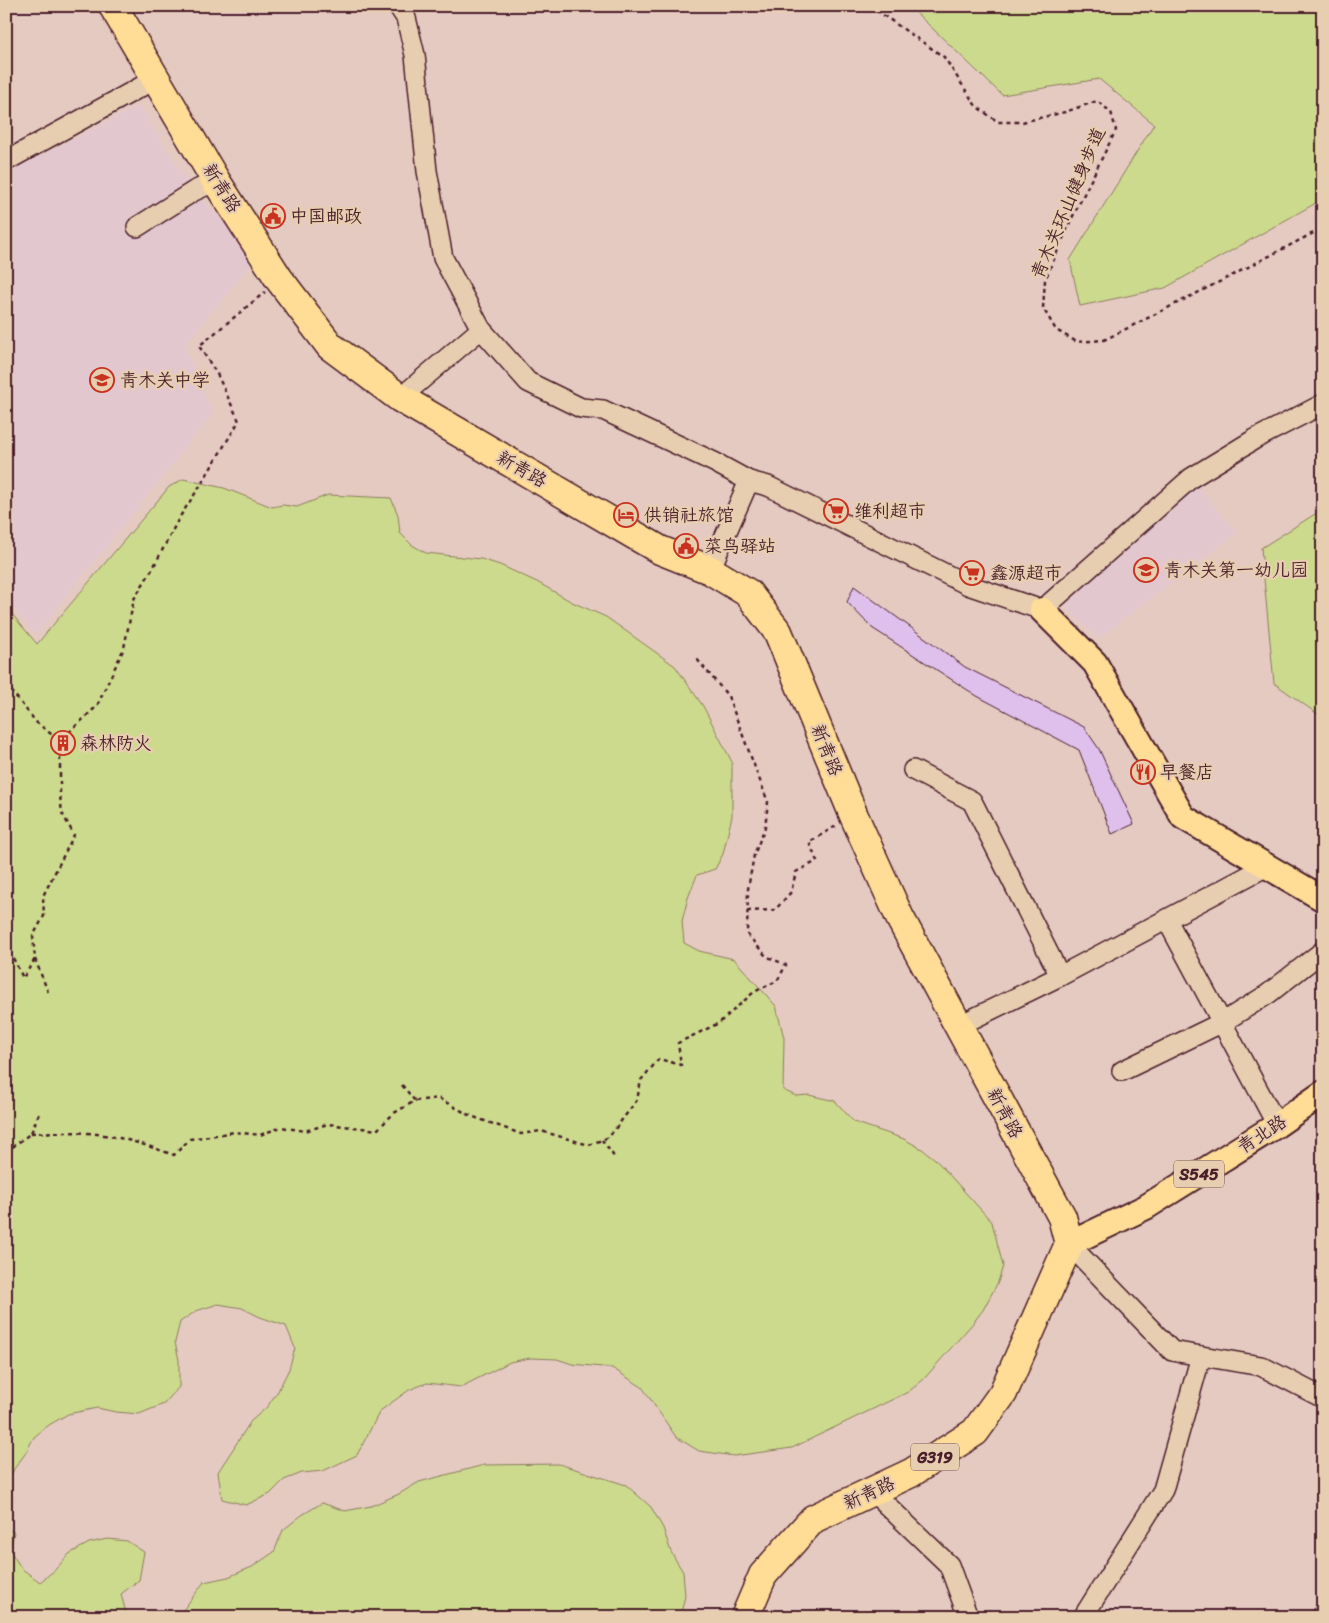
<svg xmlns="http://www.w3.org/2000/svg" width="1329" height="1623" font-family="Sriracha,'LXGW WenKai TC',sans-serif">
<style>
.built{fill:#e3c7cf}
.green{fill:#ccda8d;stroke:#8b7c5c}
.building{fill:#dfc0ed;stroke:#4a1f2b}
.lines{fill:none;stroke-linecap:round;stroke-linejoin:round}
.minor-casing{stroke:#4a1f2b;stroke-width:22}
.major-casing{stroke:#4a1f2b;stroke-width:28}
.highway-casing{stroke:#4a1f2b;stroke-width:31}
.path{stroke:#4a1f2b;stroke-width:2.5;stroke-dasharray:4 4;stroke-linecap:butt}
.minor{stroke:#e8ceb0;stroke-width:19}
.major{stroke:#ffdd96;stroke-width:24}
.highway{stroke:#ffdd96;stroke-width:28}
.labels{text-anchor:middle;stroke-width:4.5;stroke-linejoin:round;paint-order:stroke}
.shield{fill:#e8ceb0;stroke:#795453;stroke-width:1}
.shield-label{font-size:16px;font-weight:bold;fill:#4a1f2b}
.street-label{font-size:18px;fill:#4a1f2b;stroke:#e8ceb0}
.poi-label{font-size:18px;fill:#4a1f2b;stroke:#e8ceb0;text-anchor:start}
</style>
<rect width="100%" height="100%" fill="#e5cac2"/>
<filter id="ink" filterUnits="userSpaceOnUse"><feTurbulence type="fractalNoise" baseFrequency=".02" numOctaves="2"/><feDisplacementMap in="SourceGraphic" scale="10" xChannelSelector="R" yChannelSelector="G"/><feConvolveMatrix kernelMatrix="1 2 1 2 8 2 1 2 1" color-interpolation-filters="sRGB"/></filter>
<g filter="url(#ink)">
<!-- built -->
<g class="built">
<path d="M139 106 194 191 256 258 184 346 213 414 36 634 6 600V522L9 474 6 470V173Z"/>
<path d="M1195 483 1237 533 1098 639 1065 606Z"/>
</g>
<!-- green -->
<g class="green">
<path d="M909 6H1323V199L1165 288 1080 306 1070 260 1154 124 1099 79 1002 95Z"/>
<path d="M183 479 224 488 272 507 283 505 297 507 328 495 391 498 398 515 400 533 412 545 426 553 481 559 500 565 537 582 572 602 606 617 675 666 703 706 732 762V816L723 854 715 869 697 875 688 898 682 921 684 943 699 951 734 959 776 1006 784 1038 783 1090 796 1096 809 1095 835 1101 854 1122 904 1139 922 1149 935 1159 992 1222 1003 1266 998 1282 983 1310 973 1323 923 1380 908 1392 792 1448 734 1456 699 1451 676 1437 642 1387 612 1368 572 1364 557 1359 530 1358 510 1362 461 1387 427 1383 409 1390 380 1411 357 1455 323 1471 302 1473 284 1480 270 1494 246 1505 222 1499 218 1472 251 1421 267 1407 278 1391 289 1369 295 1348 286 1326 260 1317 242 1308 218 1304 196 1311 180 1322 175 1342 179 1360V1387L164 1404 139 1414 116 1412 97 1408 68 1414 49 1425 34 1437 25 1454 14 1469 6 1486V607L37 644 169 487Z"/>
<path d="M1323 509V718L1274 683 1261 548Z"/>
<path d="M559 1464 626 1485 651 1507 663 1528 671 1552 683 1572 685 1596 680 1617H178L204 1582 228 1577 252 1567 274 1552 283 1530 302 1515 322 1503 345 1511 371 1506 399 1494 419 1482 484 1465Z"/>
<path d="M6 1528 14 1532 10 1551 22 1569 40 1582 55 1570 69 1554 89 1543 107 1539 127 1541 144 1552 139 1580 121 1594 127 1617H6Z"/>
</g>
<!-- building -->
<path class="building" d="M854 586 965 667 1084 727 1099 749 1134 824 1112 834 1079 750 977 696 872 628 847 602Z"/>
<g class="lines">
<defs>
<g id="minor">
<path d="M398 6 406 18 415 55 427 171 443 258 481 329"/>
<path d="M6 161 157 78"/>
<path d="M137 227 194 191 216 181"/>
<path d="M400 398 481 329 528 382 581 408 603 410 714 462 749 481 768 486 968 585 1042 610 1191 478 1255 439 1323 404"/>
<path d="M710 570 749 481"/>
<path d="M913 770 972 801 1060 976"/>
<path d="M1167 920 1277 1125"/>
<path d="M958 1026 1060 976 1267 866"/>
<path d="M1122 1071 1223 1022 1268 994 1323 951"/>
<path d="M1069 1244 1172 1351 1261 1366 1323 1398"/>
<path d="M872 1491 949 1565 968 1617"/>
<path d="M1083 1617 1163 1490 1201 1356"/>
<path d="M1321 1617 1323 1614"/>
</g>
<g id="major">
<path d="M1042 610 1095 663 1183 817 1323 899"/>
<path d="M1069 1244 1146 1207 1277 1125 1323 1093"/>
</g>
<path id="highway" d="M113 6 216 181 279 279 330 346 400 398 660 550 710 570 748 593 778 632 854 816 900 918 1062 1217 1069 1244 1003 1393 975 1432 911 1473 813 1519 763 1575 745 1617"/>
</defs>
<!-- minor casing -->
<use href="#minor" class="minor-casing"/>
<!-- major casing -->
<use href="#major" class="major-casing"/>
<!-- highway casing -->
<use href="#highway" class="highway-casing"/>
<!-- path -->
<g class="path">
<path d="M870 6 944 57 976 106 998 122H1022L1065 112 1097 101 1111 112 1116 130 1071 220 1045 280 1043 308 1056 330 1077 342 1104 340 1233 275 1323 228"/>
<path d="M6 684 36 722 60 741"/>
<path d="M747 911 775 910 791 892 796 872 817 861 809 842 836 826"/>
<path d="M6 944 23 978 35 959 33 936 44 916 43 896 74 835 62 813 60 796V741L97 706 124 648 134 599 153 568 179 518 200 486 239 421 217 374 199 346 265 292"/>
<path d="M35 959 48 992"/>
<path d="M402 1085 415 1101"/>
<path d="M31 1133C55 1132 80 1131 104 1135 129 1139 151 1147 174 1155L190 1139 235 1132 260 1135 281 1127 305 1131 328 1124 377 1130 394 1113 415 1101 438 1098 471 1116 521 1134 541 1131 589 1145 609 1137 637 1100 641 1080 659 1059 681 1065 678 1043 719 1023 754 992 777 981 786 965 766 956 747 934 748 889 754 855 765 827 768 802 728 696 696 658"/>
<path d="M602 1140 615 1158"/>
<path d="M6 1152 31 1133 40 1111"/>
</g>
<!-- minor -->
<use href="#minor" class="minor"/>
<!-- major -->
<use href="#major" class="major"/>
<!-- highway -->
<use href="#highway" class="highway"/>
</g>
</g>
<!-- icons -->
<defs>
<symbol id="civic-ring" viewBox="-11 -11 22 22"><circle r="9.5" fill="#e8ceb0" stroke="#c8321e" stroke-width="1.5"/><path d="M-.6-6.5H3V-4.5H.6V-3L4-1V1h2V6H-6V1h2V-1L-.6-3ZM-1.2 2.5V6h2.4V2.5Z" fill="#c8321e"/></symbol>
<symbol id="school-ring" viewBox="-11 -11 22 22"><circle r="9.5" fill="#e8ceb0" stroke="#c8321e" stroke-width="1.5"/><path d="M0-5L7-2L0 1L-7-2ZM-4 1L0 2.5L4 1V4Q0 6-4 4Z" fill="#c8321e"/></symbol>
<symbol id="supermarket-ring" viewBox="-11 -11 22 22"><circle r="9.5" fill="#e8ceb0" stroke="#c8321e" stroke-width="1.5"/><path d="M-6-5.5h2.5l.6 2H6L4.5 2H-2.5L-4.4-4H-6ZM-1.5 3.2a1.3 1.3 0 1 0 .1 0ZM3 3.2a1.3 1.3 0 1 0 .1 0Z" fill="#c8321e"/></symbol>
<symbol id="hotel-ring" viewBox="-11 -11 22 22"><circle r="9.5" fill="#e8ceb0" stroke="#c8321e" stroke-width="1.5"/><path d="M-6-4.5h1.5V1H6V5H4.5V3h-9V5H-6ZM-4 0a1.8 1.8 0 1 1 3.6 0ZM.5 0V-2.5h3Q6-2.5 6 0Z" fill="#c8321e"/></symbol>
<symbol id="building-ring" viewBox="-11 -11 22 22"><circle r="9.5" fill="#e8ceb0" stroke="#c8321e" stroke-width="1.5"/><path d="M-4-6H4V6H1V3H-1V6H-4ZM-2.5-4.3h1.7v1.8h-1.7ZM.8-4.3h1.7v1.8H.8ZM-2.5-1h1.7V.8h-1.7ZM.8-1h1.7V.8H.8Z" fill="#c8321e"/></symbol>
<symbol id="restaurant-ring" viewBox="-11 -11 22 22"><circle r="9.5" fill="#e8ceb0" stroke="#c8321e" stroke-width="1.5"/><path d="M-5-6h1v4h1v-4h1v4h1v-4h1v5L-1.5 .5V6h-2V.5L-5-1ZM5-6V6H3V1.5H1.5Q1.5-4 5-6Z" fill="#c8321e"/></symbol>
</defs>
<g fill-rule="evenodd">
<use href="#civic-ring" x="259" y="202" width="28" height="28"/>
<use href="#school-ring" x="88" y="366" width="28" height="28"/>
<use href="#supermarket-ring" x="822" y="497" width="28" height="28"/>
<use href="#hotel-ring" x="612" y="501" width="28" height="28"/>
<use href="#civic-ring" x="672" y="532" width="28" height="28"/>
<use href="#school-ring" x="1132" y="556" width="28" height="28"/>
<use href="#supermarket-ring" x="958" y="559" width="28" height="28"/>
<use href="#building-ring" x="49" y="729" width="28" height="28"/>
<use href="#restaurant-ring" x="1129" y="758" width="28" height="28"/>
</g>
<g class="labels">
<!-- shield labels -->
<g class="shield">
<rect x="1174" y="1160.5" width="50" height="27" rx="4"/>
<rect x="911" y="1443.5" width="48" height="27" rx="4"/>
</g>
<g class="shield-label">
<text x="1199" y="1180">S545</text>
<text x="935" y="1463">G319</text>
</g>
<!-- street labels -->
<g class="street-label">
<text transform="translate(222 188) rotate(58)" y="6">新青路</text>
<text transform="translate(1068 203) rotate(-67)" y="6">青木关环山健身步道</text>
<text transform="translate(522 469) rotate(30)" y="6">新青路</text>
<text transform="translate(827 750) rotate(68)" y="6">新青路</text>
<text transform="translate(1005 1113) rotate(62)" y="6">新青路</text>
<text transform="translate(1262 1134) rotate(-33)" y="6">青北路</text>
<text transform="translate(869 1493) rotate(-25)" y="6">新青路</text>
</g>
<!-- poi labels -->
<g class="poi-label">
<text x="290" y="222">中国邮政</text>
<text x="120" y="386">青木关中学</text>
<text x="854" y="517">维利超市</text>
<text x="644" y="521">供销社旅馆</text>
<text x="704" y="552">菜鸟驿站</text>
<text x="1164" y="576">青木关第一幼儿园</text>
<text x="990" y="579">鑫源超市</text>
<text x="80" y="749">森林防火</text>
<text x="1160" y="778">早餐店</text>
</g>
</g>
<!-- margin -->
<rect width="1329" height="1623" fill="none" stroke="#e8ceb0" stroke-width="25"/>
<rect x="12" y="12" width="1304" height="1598" fill="none" stroke="#4a1f2b" stroke-width="2" filter="url(#ink)"/>
</svg>
